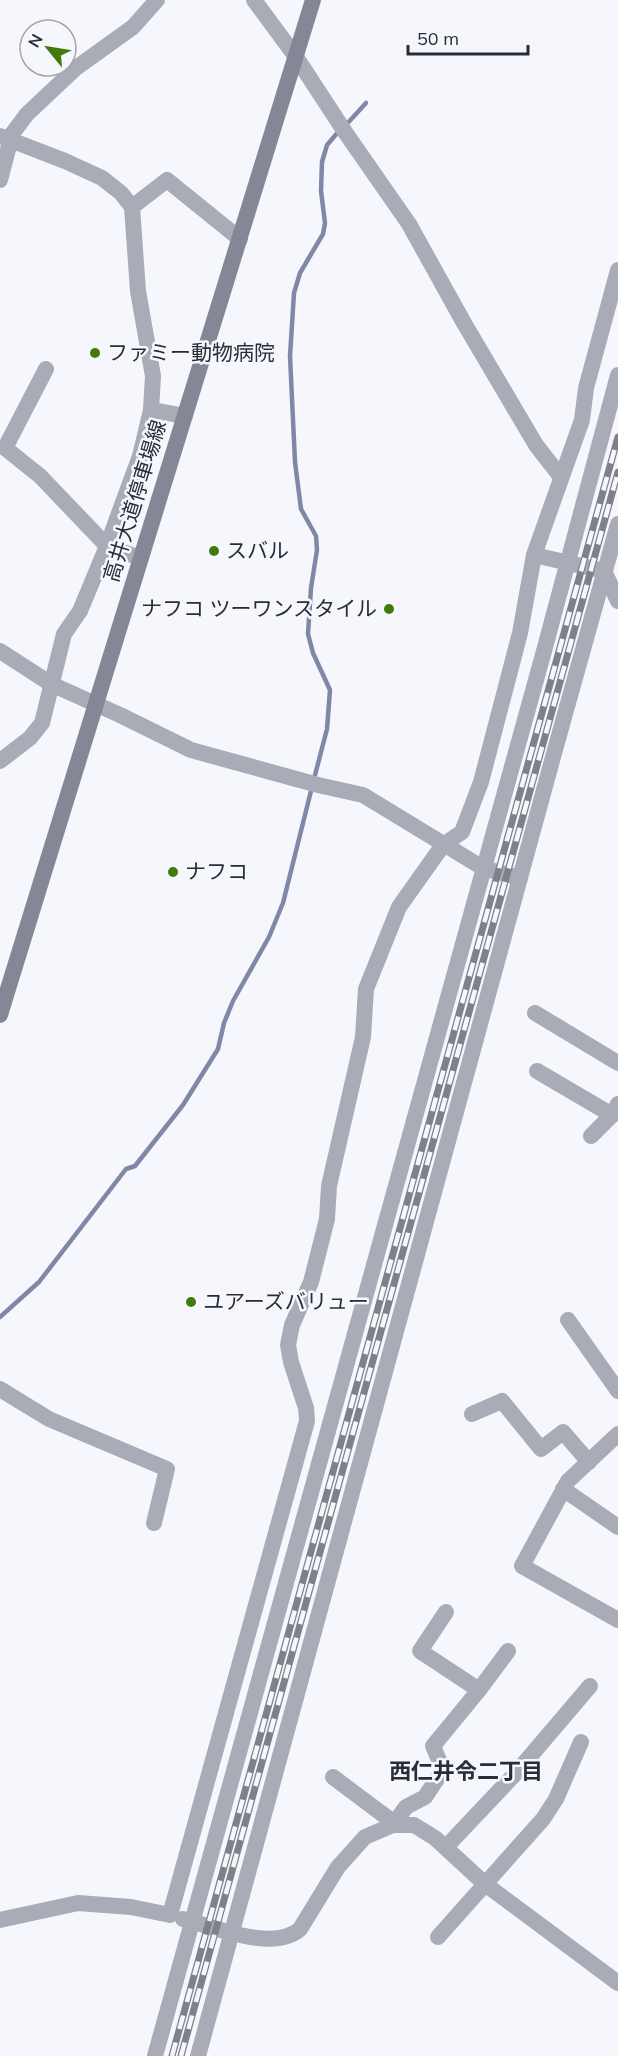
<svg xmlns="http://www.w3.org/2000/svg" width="618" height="2056" font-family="Mulish,'Noto Sans JP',sans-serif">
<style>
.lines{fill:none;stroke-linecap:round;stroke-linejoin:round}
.stream{stroke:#7f88a7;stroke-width:4.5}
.minor{stroke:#a9acb6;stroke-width:16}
.secondary{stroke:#838796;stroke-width:16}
.rail-casing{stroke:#7f8189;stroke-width:7}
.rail{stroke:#f6f7fc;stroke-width:4.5;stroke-dasharray:14;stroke-linecap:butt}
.poi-dot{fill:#427a0e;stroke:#f6f7fc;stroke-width:2}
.labels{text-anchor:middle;stroke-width:5;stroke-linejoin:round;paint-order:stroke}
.poi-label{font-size:21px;fill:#2a2d36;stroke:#f6f7fc;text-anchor:start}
.street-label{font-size:21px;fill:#2a2d36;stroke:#f6f7fc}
.neighbourhood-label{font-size:22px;font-weight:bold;fill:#2a2d36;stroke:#f6f7fc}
</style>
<rect width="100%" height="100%" fill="#f6f7fc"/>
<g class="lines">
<!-- stream -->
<g class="stream">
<path d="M345 126 366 103"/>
<path d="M314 779 327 729 330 690 313 653 308 634 311 588 317 550 316 536 301 509 295 462 290 356 294 293 300 273 323 234 325 223 321 191 322 162 327 145 339 131"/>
<path d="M0 1317 39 1282 126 1169 135 1166 183 1105 218 1049 224 1023 233 1001 269 937 283 903 312 787"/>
</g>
<!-- minor -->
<g class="minor">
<path d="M254 0 296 57 345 132 409 224 464 323 536 445 561 477"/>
<path d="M0 136 65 161 102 178 121 193 132 207 138 291 153 376 151 410 140 456 107 546 80 611 64 634 42 723 30 738 0 761"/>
<path d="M0 180 12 134 27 114 76 68 133 27 157 0"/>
<path d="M132 207 167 180 240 239"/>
<path d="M46 369 5 448 40 476 107 546 140 558"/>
<path d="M151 410 185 416"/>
<path d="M534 555 604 571"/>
<path d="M604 571 618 601"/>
<path d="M0 651 51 684 120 715 191 750 318 785 363 795 483 868 520 878"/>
<path d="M535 1013 618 1063"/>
<path d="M537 1071 612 1115"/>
<path d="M591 1136 612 1115 618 1104"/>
<path d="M568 1320 618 1391"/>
<path d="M0 1389 49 1419 167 1469 154 1523"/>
<path d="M472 1414 502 1401 541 1449 563 1432 589 1462"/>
<path d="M618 1434 568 1481 522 1566 618 1620"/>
<path d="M563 1489 618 1527"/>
<path d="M446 1612 420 1651 479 1690"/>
<path d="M333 1777 389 1819 393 1825 406 1807 425 1797 443 1770 433 1746 479 1690 508 1651"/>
<path d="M446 1847 515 1774 590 1686"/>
<path d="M183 1919C213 1926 273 1953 300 1929L338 1867 365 1837 393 1825H414L435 1838 485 1884 618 1983"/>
<path d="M0 1920 78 1903 131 1907 170 1915 307 1421 306 1408 291 1362 288 1345 292 1325 311 1282 327 1219 329 1186 363 1037 366 989 399 907 443 845 462 832 481 782 520 633 534 555 582 420 586 388 618 270"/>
<path d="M438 1937 543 1819 556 1799 581 1742"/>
<path d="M155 2056 544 651 618 375"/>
<path d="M198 2056 553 757 618 524"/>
</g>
<!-- secondary -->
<path class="secondary" d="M0 1015 313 0"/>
<defs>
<g id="rail">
<path d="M172 2056 618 437"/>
<path d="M181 2056 618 472"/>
</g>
</defs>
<!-- rail casing -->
<use href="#rail" class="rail-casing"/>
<!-- rail -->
<use href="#rail" class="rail"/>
</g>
<!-- markers -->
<g class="poi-dot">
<circle cx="95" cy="353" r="6"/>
<circle cx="214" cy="551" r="6"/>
<circle cx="389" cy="609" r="6"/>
<circle cx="173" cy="872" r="6"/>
<circle cx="191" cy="1302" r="6"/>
</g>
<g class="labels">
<!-- poi labels -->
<g class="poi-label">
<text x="107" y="360">ファミー動物病院</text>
<text x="226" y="558">スバル</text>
<text x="377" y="616" text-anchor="end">ナフコ ツーワンスタイル</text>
<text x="185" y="879">ナフコ</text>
<text x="203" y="1309">ユアーズバリュー</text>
</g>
<!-- street labels -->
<g class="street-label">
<text transform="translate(135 501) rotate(-73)" y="7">高井大道停車場線</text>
</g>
<!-- neighbourhood labels -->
<g class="neighbourhood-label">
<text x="466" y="1779">西仁井令二丁目</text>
</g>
</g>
<!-- north arrow -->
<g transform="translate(48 48) rotate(300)"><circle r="28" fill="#f6f7fc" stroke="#a4a6ad" stroke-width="1.5"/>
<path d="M0-4.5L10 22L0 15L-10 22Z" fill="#427a0e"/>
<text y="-9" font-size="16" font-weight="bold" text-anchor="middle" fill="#2a2d36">N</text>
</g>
<!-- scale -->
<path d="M408 45v9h120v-9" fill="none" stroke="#2a2d36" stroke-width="3"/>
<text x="417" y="45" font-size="18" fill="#2a2d36" stroke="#f6f7fc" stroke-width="4.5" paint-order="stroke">50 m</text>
</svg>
